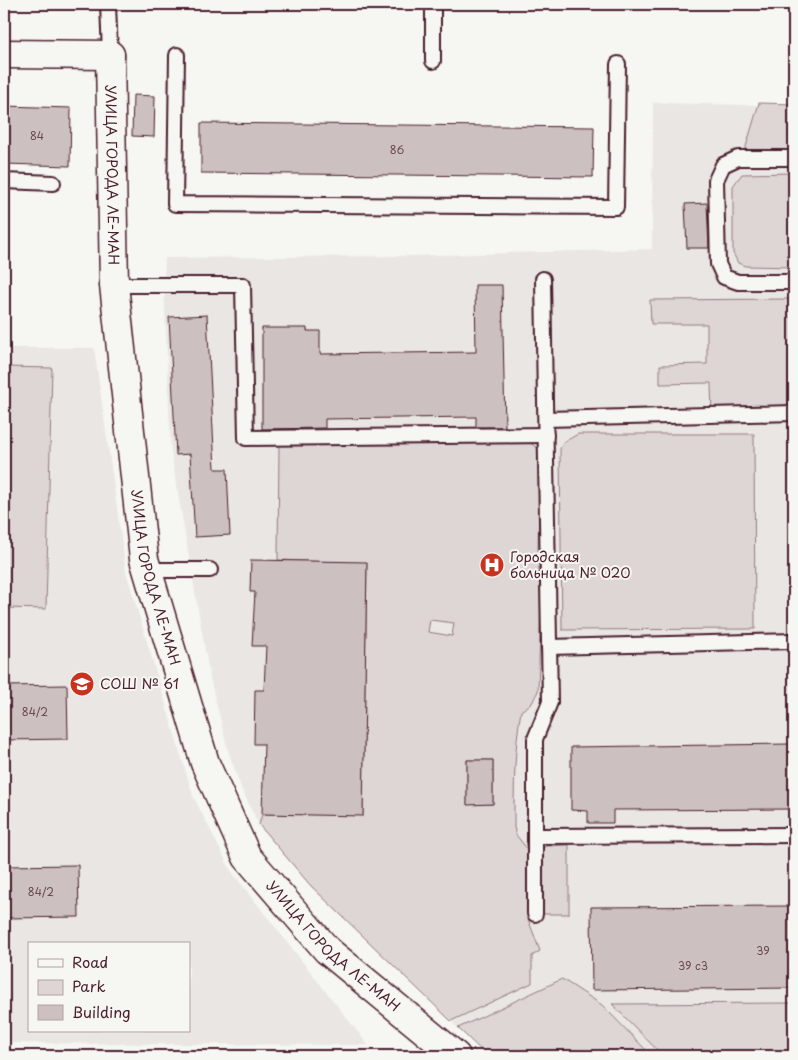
<svg xmlns="http://www.w3.org/2000/svg" width="798" height="1060" font-family="'Playpen Sans',sans-serif">
<style>
.built{fill:#e9e6e3;fill-rule:evenodd}
.green{fill:#ddd6d5;stroke:#947a80;fill-rule:evenodd}
.building{fill:#ccc1c0;stroke:#4a1f2b}
.lines{fill:none;stroke-linecap:round;stroke-linejoin:round}
.lane-casing{stroke:#4a1f2b;stroke-width:18}
.street-casing{stroke:#4a1f2b;stroke-width:31}
.secondary-casing{stroke:#4a1f2b;stroke-width:31}
.lane{stroke:#f6f6f2;stroke-width:14}
.street{stroke:#f6f6f2;stroke-width:28}
.secondary{stroke:#f6f6f2;stroke-width:28}
.labels{text-anchor:middle;stroke-width:4;stroke-linejoin:round;paint-order:stroke}
.number-label{font-size:11px;fill:#6a4850}
.street-label{font-size:14px;fill:#4a1f2b;stroke:#f6f6f2}
.poi-label{font-size:14px;fill:#4a1f2b;stroke:#f6f6f2;text-anchor:start}
</style>
<rect width="100%" height="100%" fill="#f6f6f2"/>
<filter id="ink" filterUnits="userSpaceOnUse"><feTurbulence type="fractalNoise" baseFrequency=".02" numOctaves="2"/><feDisplacementMap in="SourceGraphic" scale="10" xChannelSelector="R" yChannelSelector="G"/><feConvolveMatrix kernelMatrix="1 2 1 2 8 2 1 2 1" color-interpolation-filters="sRGB"/></filter>
<g filter="url(#ink)">
<!-- built -->
<g class="built">
<path d="M653 103 794 106V1056H487L311 886 259 825 242 790 228 750 210 678 171 452 164 286 165 258 409 256 652 249Z"/>
<path d="M4 348H94L126 572 193 796 231 871 368 1045 4 1043ZM29 944H189V1031H29Z"/>
</g>
<!-- green -->
<g class="green">
<path d="M759 103 794 104V150H745Z"/>
<path d="M794 173V267L745 266 738 263 733 253V186L742 174Z"/>
<path d="M794 299V418L712 419 711 383 660 384V365L707 364V324H651L650 300Z"/>
<path d="M4 367 52 368 46 609 4 608Z"/>
<path d="M578 434H754L755 629 562 630 560 449 564 442Z"/>
<path d="M530 443 539 449 540 454 538 549 541 603 538 691 532 703 521 711C514 750 514 788 514 827L516 835 528 850V919L540 951 532 956V983L451 1021 311 886 259 825 262 814 363 815 367 563 278 560 279 445ZM430 620 454 623 452 636 428 632ZM467 760H493V804H467Z"/>
<path d="M569 845V914H540V854L545 846Z"/>
<path d="M562 979 602 1005 652 1056H487L458 1028Z"/>
<path d="M794 1003V1056H663L612 1004Z"/>
</g>
<!-- building -->
<g class="building">
<path d="M133 95 155 96 154 137 132 136Z"/>
<path d="M4 106 71 108 70 166 4 164Z"/>
<path d="M201 123 594 127 593 177 201 173Z"/>
<path d="M707 203 709 248H687L685 204Z"/>
<path d="M475 285H502L505 427H476V417L325 419V428L262 429V328H307V331H320V354L476 352Z"/>
<path d="M207 315 215 469H227L230 535 195 537 190 454 176 455 169 317Z"/>
<path d="M251 560 367 562 363 816 262 814 264 744H254L255 690H264L266 646H252L255 592H250Z"/>
<path d="M67 685 68 739 4 740V686Z"/>
<path d="M791 744V749H794V809L613 810V823H588V811L571 810V747Z"/>
<path d="M467 760H493V804L467 805Z"/>
<path d="M78 865 79 917 4 918V866Z"/>
<path d="M794 906V988L592 990 591 907Z"/>
</g>
<g class="lines">
<defs>
<g id="lane">
<path d="M108 4 110 55"/>
<path d="M177 55 175 204 616 207 618 64"/>
<path d="M433 61V4"/>
<path d="M794 158H738L723 165 716 180 718 264 724 277 738 282H794"/>
<path d="M4 181 53 183"/>
<path d="M114 285H243L246 438 546 435"/>
<path d="M546 419 794 413"/>
<path d="M147 570H210"/>
<path d="M549 647 794 641"/>
<path d="M536 836 794 835"/>
<path d="M535 914V739L550 702 543 279"/>
</g>
<g id="street">
<path id="s1" d="M110 55 114 285 144 559 205 763 247 857 327 950 456 1056"/>
</g>
<path id="secondary" d="M4 54 110 55"/>
</defs>
<!-- lane casing -->
<use href="#lane" class="lane-casing"/>
<!-- street casing -->
<use href="#street" class="street-casing"/>
<!-- secondary casing -->
<use href="#secondary" class="secondary-casing"/>
<!-- lane -->
<use href="#lane" class="lane"/>
<!-- street -->
<use href="#street" class="street"/>
<!-- secondary -->
<use href="#secondary" class="secondary"/>
</g>
</g>
<!-- icons -->
<defs>
<symbol id="hospital-disc" viewBox="-11 -11 22 22"><circle r="9.5" fill="#c8321e" stroke="#f6f6f2"/><path d="M-5-5h3v3.5h4V-5h3V5h-3V1.5h-4V5h-3Z" fill="#fff"/></symbol>
<symbol id="school-disc" viewBox="-11 -11 22 22"><circle r="9.5" fill="#c8321e" stroke="#f6f6f2"/><path d="M0-5L7-2L0 1L-7-2ZM-4 1L0 2.5L4 1V4Q0 6-4 4Z" fill="#fff"/></symbol>
</defs>
<g fill-rule="evenodd">
<use href="#hospital-disc" x="478" y="551" width="28" height="28"/>
<use href="#school-disc" x="68" y="670" width="28" height="28"/>
</g>
<g class="labels">
<!-- number labels -->
<g class="number-label">
<text x="37" y="140">84</text>
<text x="397" y="154">86</text>
<text x="35" y="716">84/2</text>
<text x="41" y="896">84/2</text>
<text x="763" y="955">39</text>
<text x="693" y="970">39 с3</text>
</g>
<!-- street labels -->
<g class="street-label">
<text dy="5" stroke="none"><textPath href="#s1" startOffset="120">УЛИЦА ГОРОДА ЛЕ-МАН</textPath></text>
<text dy="5" stroke="none"><textPath href="#s1" startOffset="526">УЛИЦА ГОРОДА ЛЕ-МАН</textPath></text>
<text dy="5" stroke="none"><textPath href="#s1" startOffset="946">УЛИЦА ГОРОДА ЛЕ-МАН</textPath></text>
</g>
<!-- poi labels -->
<g class="poi-label">
<text x="510" y="562">Городская<tspan x="510" dy="16">больница № 020</tspan></text>
<text x="100" y="689">СОШ № 61</text>
</g>
</g>
<!-- margin -->
<rect width="798" height="1060" fill="none" stroke="#f6f6f2" stroke-width="20"/>
<rect x="10" y="10" width="778" height="1040" fill="none" stroke="#4a1f2b" stroke-width="2" filter="url(#ink)"/>
<!-- legend -->
<rect x="28" y="942" width="162" height="90" fill="#f6f6f2" stroke="#b1a0a2"/>
<rect x="38" y="959" width="25" height="8" fill="#f6f6f2" stroke="#b1a0a2"/>
<text x="72" y="968" font-size="15" fill="#4a1f2b">Road</text>
<rect x="38" y="980" width="25" height="15" fill="#ddd6d5" stroke="#b1a0a2"/>
<text x="72" y="992" font-size="15" fill="#4a1f2b">Park</text>
<rect x="38" y="1005" width="25" height="15" fill="#ccc1c0" stroke="#b1a0a2"/>
<text x="72" y="1018" font-size="15" fill="#4a1f2b">Building</text>
</svg>
